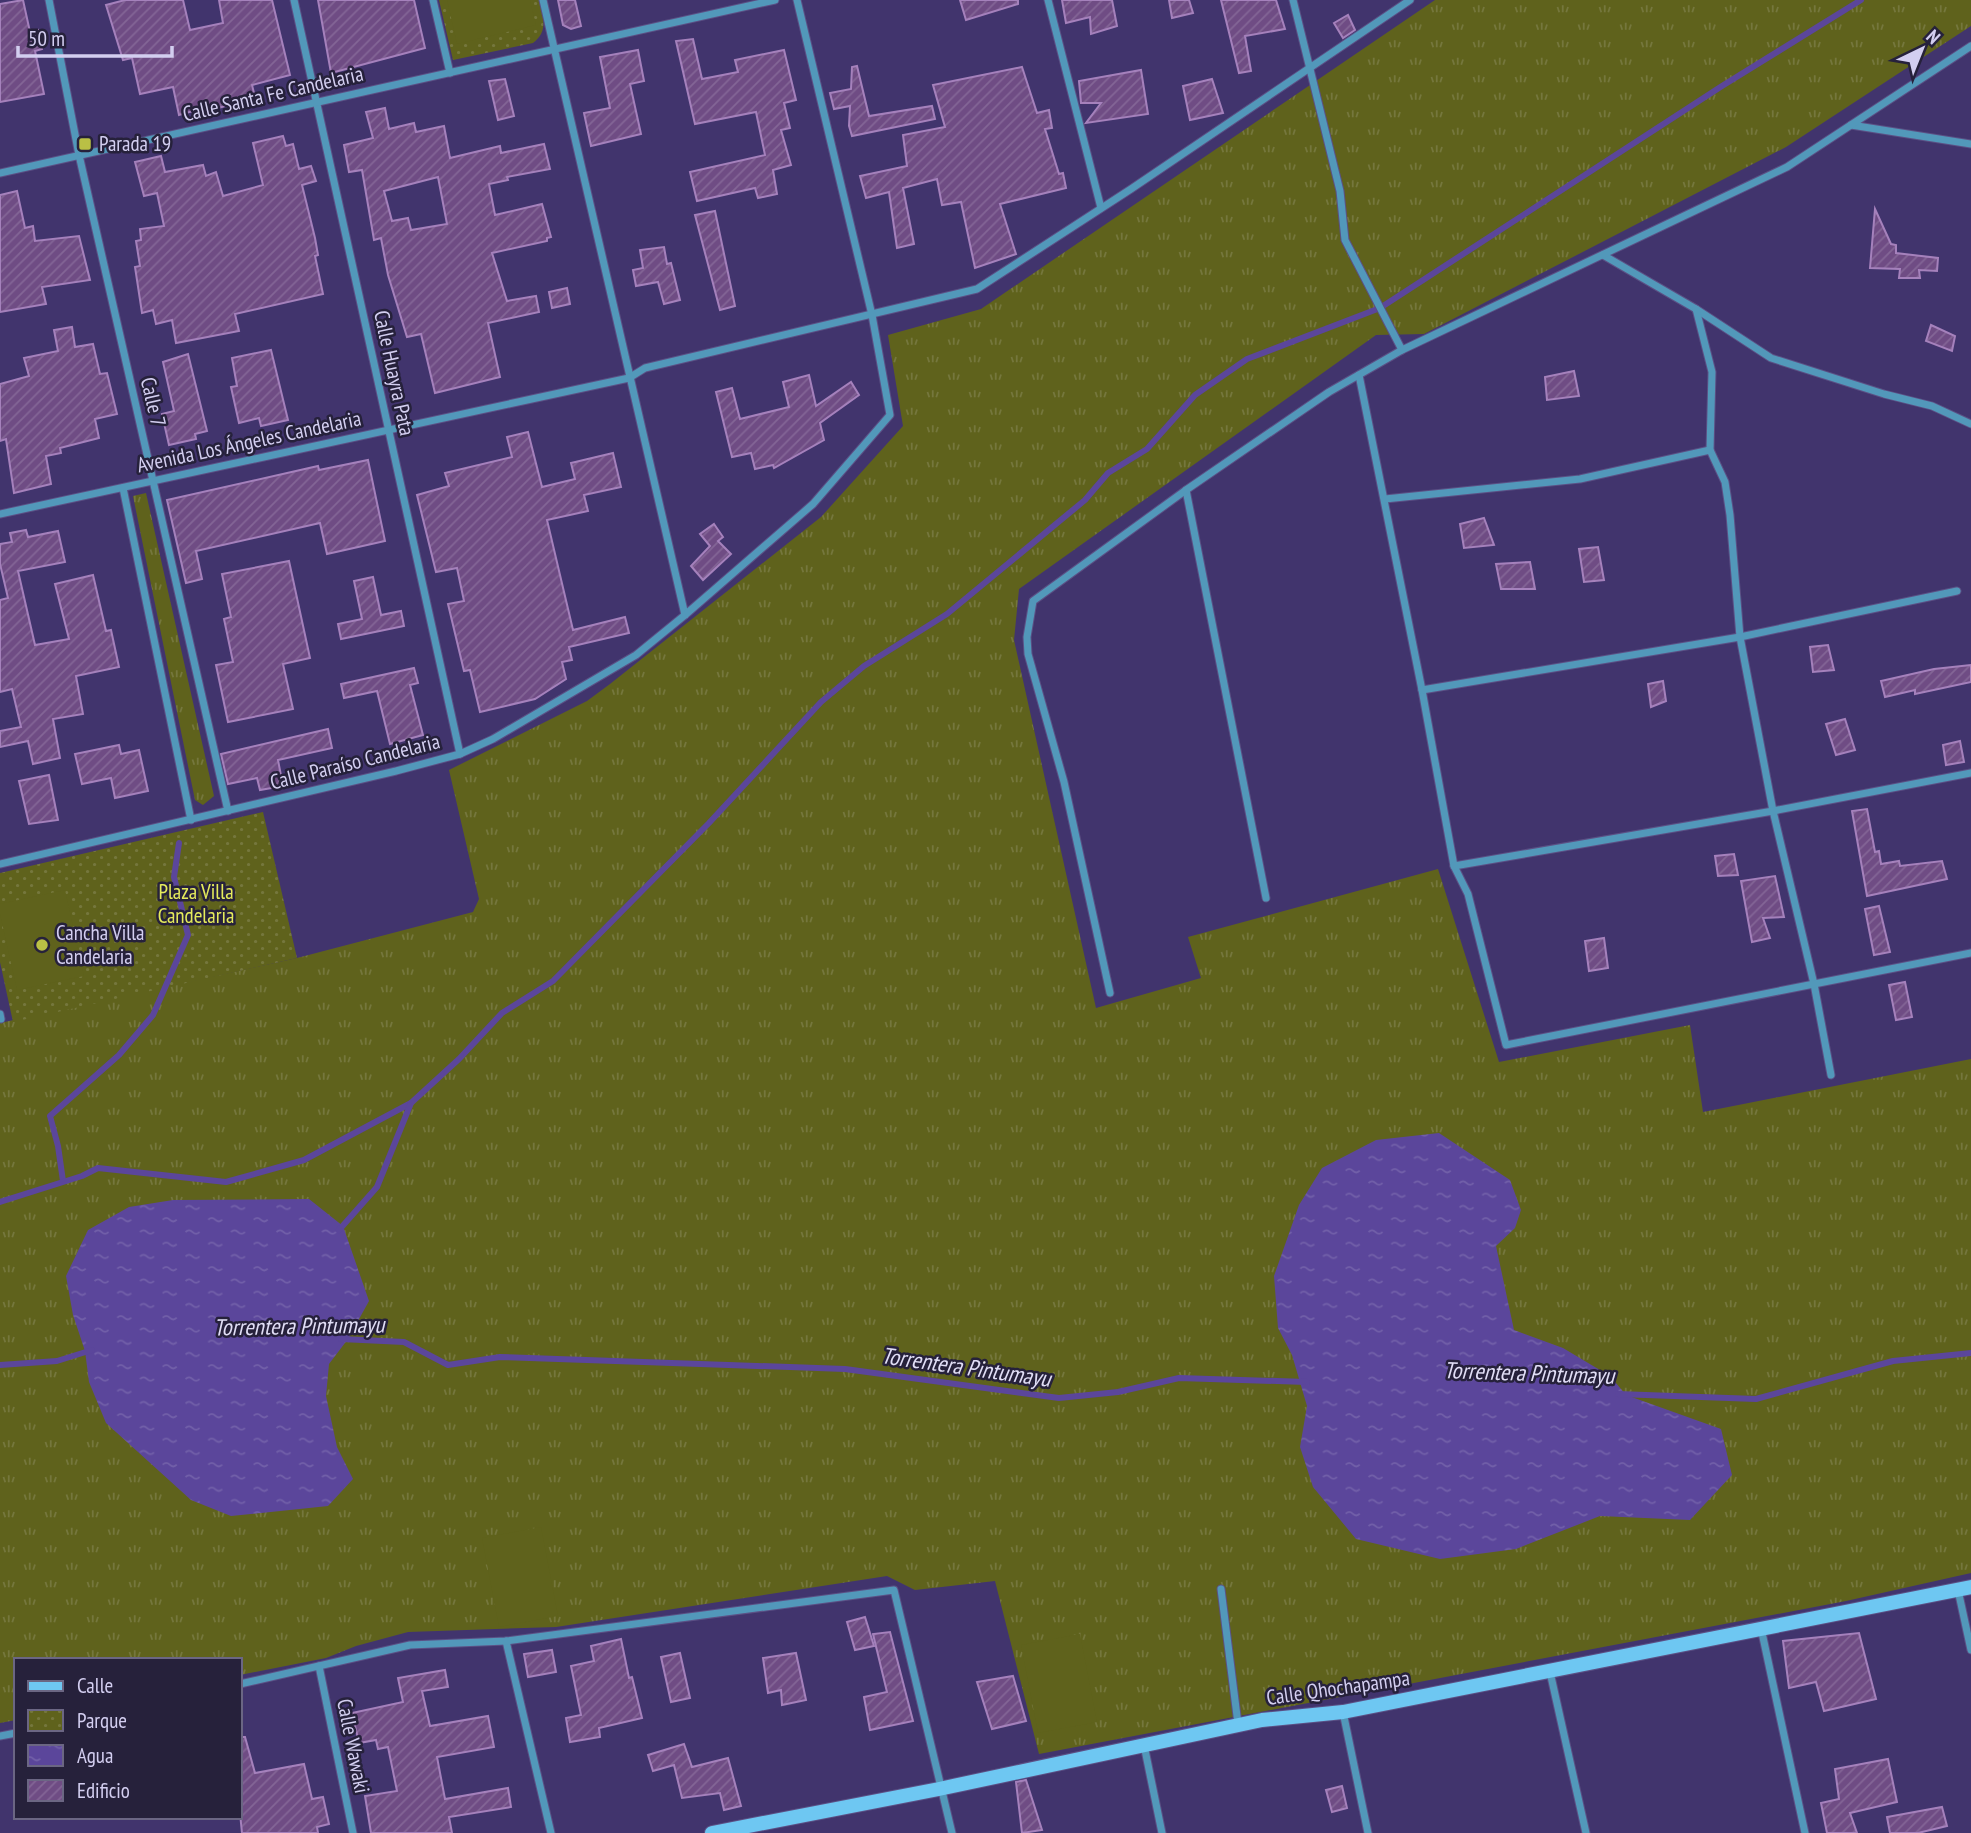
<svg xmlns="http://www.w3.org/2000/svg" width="1971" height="1833" font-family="'PT Sans Narrow',sans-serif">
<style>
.grass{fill:url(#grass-tufts)}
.park{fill:url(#park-dots)}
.garden{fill:#5f621c}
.water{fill:url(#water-ripples)}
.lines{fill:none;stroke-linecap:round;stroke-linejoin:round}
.stream{stroke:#5b469b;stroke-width:6}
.building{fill:url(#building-hatch);stroke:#a581bc;stroke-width:2;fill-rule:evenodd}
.street-casing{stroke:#5b5085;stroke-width:9}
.secondary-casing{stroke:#5b5085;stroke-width:16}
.street{stroke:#5298ba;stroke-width:7}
.secondary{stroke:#6ec7f2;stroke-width:14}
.poi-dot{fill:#bac045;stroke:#26213b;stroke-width:2.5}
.labels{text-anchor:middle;stroke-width:5;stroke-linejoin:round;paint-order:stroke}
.street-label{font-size:21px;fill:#d3cef0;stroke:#26213b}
.poi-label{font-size:21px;fill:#d3cef0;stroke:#26213b;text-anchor:start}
.park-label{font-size:21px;fill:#e5eb5c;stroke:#26213b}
.water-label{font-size:23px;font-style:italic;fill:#e1def6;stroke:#26213b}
</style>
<defs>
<pattern id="grass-tufts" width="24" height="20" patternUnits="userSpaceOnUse" patternTransform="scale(1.75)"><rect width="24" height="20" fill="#5f621c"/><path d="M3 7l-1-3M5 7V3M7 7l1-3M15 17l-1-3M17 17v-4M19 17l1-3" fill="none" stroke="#75773d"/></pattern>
<pattern id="park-dots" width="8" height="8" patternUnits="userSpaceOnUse" patternTransform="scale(1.75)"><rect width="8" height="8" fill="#5f621c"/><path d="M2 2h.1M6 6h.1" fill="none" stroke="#75773d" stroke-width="1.8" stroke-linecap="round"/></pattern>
<pattern id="water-ripples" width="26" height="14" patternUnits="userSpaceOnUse" patternTransform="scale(1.75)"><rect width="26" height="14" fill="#5b469b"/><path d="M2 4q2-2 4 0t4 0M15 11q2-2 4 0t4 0" fill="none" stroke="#7260a9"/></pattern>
<pattern id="building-hatch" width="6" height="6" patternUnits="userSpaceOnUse" patternTransform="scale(1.75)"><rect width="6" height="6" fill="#6f4c84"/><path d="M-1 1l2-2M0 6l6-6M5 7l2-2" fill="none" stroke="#836596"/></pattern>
</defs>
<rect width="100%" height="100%" fill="#41346d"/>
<!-- grass -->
<g class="grass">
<path d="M1435 0H1971V26L1786 147 1424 334 1376 335 1019 589 1014 640 1096 1008 1201 978 1188 937 1438 869 1499 1062 1690 1025 1703 1112 1971 1059V1573L1846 1601 1039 1754 995 1581 915 1590 887 1576 556 1627 408 1632 356 1646 326 1658 240 1675V1660H16V1720L0 1723V1023L297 958 473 912 479 899 449 770 587 701 610 684 821 517 903 426 888 335 981 309Z"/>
<path d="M146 493 214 796 203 805 195 800 133 496Z"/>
</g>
<!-- park -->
<g class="park">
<path d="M439 0H539C543 16 549 31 533 43L453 60Z"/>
<path d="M263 812 297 958 13 1022 0 962V873Z"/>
</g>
<!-- garden -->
<g class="garden">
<path d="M447 0H530L536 25 457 44Z"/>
<path d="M65 890 84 976 17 990 0 914V904Z"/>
<path d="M541 1527 558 1616 499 1627 482 1538Z"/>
<path d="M1080 1634 1097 1722 1038 1733 1021 1645Z"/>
</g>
<!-- water -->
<g class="water">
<path d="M1439 1133 1510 1180 1521 1210 1515 1228 1496 1246 1514 1330 1563 1348 1610 1376 1626 1395 1721 1429 1732 1475 1690 1520 1600 1516 1516 1549 1440 1559 1356 1539 1313 1487 1300 1447 1307 1406 1292 1355 1278 1328 1274 1276 1299 1205 1322 1168 1376 1140Z"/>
<path d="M309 1199 343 1226 369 1301 348 1339 329 1364 326 1396 337 1447 353 1479 328 1506 231 1516 191 1500 106 1423 89 1382 85 1351 73 1315 66 1276 88 1230 129 1207 173 1200Z"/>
</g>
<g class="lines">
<!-- stream -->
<g class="stream">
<path d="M63 1181 58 1146 50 1116 119 1055 153 1015 188 935 174 877 179 843"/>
<path d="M0 1202 82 1176 98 1168 226 1182 304 1160 411 1103"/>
<path d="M339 1230 377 1187 411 1103 459 1059 502 1013 553 981 709 823 821 702 864 666 947 614 1085 500 1108 473 1147 449 1195 395 1247 359 1380 308 1722 86 1861 0"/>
<path d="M341 1339 404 1342 448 1365 500 1357 845 1369 1059 1398 1118 1392 1179 1378 1307 1382"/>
<path d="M0 1365 57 1361 92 1350"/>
<path d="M1618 1394 1756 1399 1893 1361 1971 1353"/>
</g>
</g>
<!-- building -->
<g class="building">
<path d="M23 0 30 32 38 30 42 49 35 51 44 94 0 102V4Z"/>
<path d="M125 0H183L190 30 223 23 219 0H272L290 75 252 85 255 97 212 110 211 106 179 115 173 87 140 94 132 58 123 60 106 5Z"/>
<path d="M318 0H414L425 48 331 73Z"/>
<path d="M558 0H575L581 26 571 29 563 25Z"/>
<path d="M960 0H1018V4L966 20Z"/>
<path d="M1062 0H1112L1117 26 1091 34 1090 17 1066 23Z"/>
<path d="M1169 0H1189L1193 13 1172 18Z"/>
<path d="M1221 0H1276L1285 29 1245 36 1251 71 1239 73Z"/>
<path d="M1348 15 1355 30 1343 38 1334 23Z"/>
<path d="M693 39 702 79 738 72 735 60 784 50 796 100 784 103 790 128 781 130 791 165 773 170 777 194 758 198 755 188 697 201 690 172 765 155 756 112 695 124 676 41Z"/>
<path d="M638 50 644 81 630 84 641 134 591 146 584 113 610 108 600 57Z"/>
<path d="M857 66 869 116 932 106 935 119 852 136 849 126 850 106 834 109 830 93 851 89 852 67Z"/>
<path d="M1022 67 1037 113 1049 110 1052 128 1045 129 1059 174 1063 173 1066 188 1000 204 1016 254 975 268 961 202 942 205 937 179 903 188 914 244 897 248 889 192 866 198 860 176 907 166 903 135 945 127 933 85Z"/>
<path d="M1141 70 1148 114 1086 123 1101 103H1081L1079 81Z"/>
<path d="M505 79 514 116 498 120 489 81Z"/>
<path d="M1212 79 1223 113 1190 120 1183 86Z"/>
<path d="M385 108 389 129 414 123 416 132 444 126 450 158 500 146 501 153 544 144 550 169 507 177 508 180 489 184 495 215 542 204 551 237 547 238V241L492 253 507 301 536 296 539 312 488 323 500 377 435 393 421 334 407 337 388 275 381 238 374 240 362 170 349 172 344 145 373 138 366 112ZM438 177 447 224 411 230 408 218 392 221 384 191Z"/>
<path d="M283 136 286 146 293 144 299 169 311 166 316 181 302 185 315 238 318 255 315 256 323 294 235 314 239 331 176 343 172 320 156 324 153 310 142 313 135 267 140 266 136 241 141 240 140 229 164 226 157 193 144 196 135 162 161 156 165 172 203 165 206 176 216 172 223 196 263 185 253 143Z"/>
<path d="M17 191 25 228 33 226 35 241 79 236 90 280 42 287 46 304 0 312V195Z"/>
<path d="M1875 209 1891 244 1896 245V253L1938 258 1937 271 1919 270 1920 278H1899L1900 269 1870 268Z"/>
<path d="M715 211 735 306 720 310 695 215Z"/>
<path d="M664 247 667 264 671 263 680 300 664 304 658 282 636 286 633 270 643 268 640 250Z"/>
<path d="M567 288 570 304 552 308 549 292Z"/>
<path d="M1931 325 1955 336 1952 351 1926 341Z"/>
<path d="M72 327 75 347 93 344 100 374 107 373 117 414 95 419 99 438 60 448 61 453 46 456 51 484 14 493 6 439 0 441V384L29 376 24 358 58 351 54 330Z"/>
<path d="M271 350 288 420 261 426 259 418 239 423 231 387 237 386 232 358Z"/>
<path d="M188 354 207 431 195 434 196 439 169 445 162 414 174 411 163 362Z"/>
<path d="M1574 371 1579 396 1547 400 1545 377Z"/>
<path d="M809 375 816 406 851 382 859 395 820 423 824 440 774 468 773 465 755 469 751 453 732 457 716 392 732 388 740 419 789 407 783 382Z"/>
<path d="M528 432 542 487 575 479 571 463 613 453 621 487 584 495 588 511 547 520 573 630 625 617 629 633 569 647 572 660 562 662 566 679 535 699 480 712 470 670 464 671 448 604 464 601 457 568 436 572 417 495 449 486 445 473 512 457 507 437Z"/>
<path d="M368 460 385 541 327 554 320 523 196 551 202 579 186 583 167 500 318 466 319 470Z"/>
<path d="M1484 518 1494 545 1464 548 1460 524Z"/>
<path d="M714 524 723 537 718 541 731 554 703 580 691 566 710 546 700 534Z"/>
<path d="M26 530 28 537 58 531 65 562 18 571 35 645 69 639 55 584 93 575 106 631 111 630 119 667 76 676 83 714 53 719 60 758 33 764 28 741 0 747V731L21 727 12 689 0 692V600L8 598 0 564V544L12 542 10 533Z"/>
<path d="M1598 547 1604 580 1584 582 1579 549Z"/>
<path d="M289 561 310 658 283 664 293 709 228 722 216 665 233 662 224 619 231 617 222 574Z"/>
<path d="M1530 562 1535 589H1501L1496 564Z"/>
<path d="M373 577 381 615 401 611 404 626 341 639 338 624 362 619 354 581Z"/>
<path d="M1828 645 1834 670 1813 672 1810 647Z"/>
<path d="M1971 665V682L1915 694V690L1885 697 1881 681 1934 669Z"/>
<path d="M414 668 418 683 410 685 423 735 390 744 377 691 344 698 341 684Z"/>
<path d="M1663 681 1666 701 1651 707 1648 684Z"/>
<path d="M1845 719 1855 750 1836 755 1826 724Z"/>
<path d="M328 729 332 748 278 760 283 786 260 790 257 778 228 784 221 754Z"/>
<path d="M1960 741 1964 762 1946 765 1943 745Z"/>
<path d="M119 745 121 754 139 750 148 791 115 798 111 778 82 784 75 754Z"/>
<path d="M49 775 58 820 29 824 19 781Z"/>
<path d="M1867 809 1875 852 1879 851 1881 864 1899 861 1900 866 1942 861 1947 879 1867 896 1852 811Z"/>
<path d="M1734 854 1738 875 1718 876 1715 856Z"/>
<path d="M1775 876 1784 917 1763 918 1770 938 1752 942 1741 881Z"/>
<path d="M1879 906 1890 952 1874 955 1865 909Z"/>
<path d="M1604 938 1608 968 1589 971 1585 941Z"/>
<path d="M1905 982 1912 1017 1896 1020 1889 985Z"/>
<path d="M865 1617 874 1646 855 1650 847 1622Z"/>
<path d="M890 1632 913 1721 870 1730 864 1697 887 1692 873 1634Z"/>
<path d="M1859 1633 1876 1699 1824 1711 1816 1682 1789 1688 1783 1641Z"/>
<path d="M621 1639 629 1678 632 1677 642 1718 599 1728 600 1737 570 1742 566 1718 581 1715 571 1666 594 1661 591 1646Z"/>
<path d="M552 1650 556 1672 528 1677 524 1654Z"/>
<path d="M680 1653 690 1698 671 1702 661 1657Z"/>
<path d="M796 1653 806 1700 782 1705 781 1690 768 1693 763 1658Z"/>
<path d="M445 1670 448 1687 422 1691 430 1726 488 1716 494 1747 437 1757 445 1799 508 1788 511 1807 449 1817 452 1833H371L365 1796 397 1791 388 1747 378 1749 376 1740 359 1743 352 1713 403 1702 398 1678Z"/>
<path d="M1013 1676 1026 1721 992 1729 977 1682Z"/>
<path d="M240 1737H245L255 1773 304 1764 312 1799 323 1797 329 1824 317 1827 318 1833H242L240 1813Z"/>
<path d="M684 1744 692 1767 728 1758 741 1806 724 1810 720 1793 682 1798 674 1765 653 1771 648 1755Z"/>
<path d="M1888 1759 1897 1802 1850 1813 1857 1833H1827L1821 1803 1839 1799 1835 1769Z"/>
<path d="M1026 1780 1042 1830 1022 1833 1016 1782Z"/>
<path d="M1342 1786 1347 1808 1332 1812 1326 1790Z"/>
<path d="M1942 1807 1947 1826 1918 1833H1890L1887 1817Z"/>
</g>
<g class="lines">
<defs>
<g id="street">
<path d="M49 0 79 155 228 811"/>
<path d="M294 0 460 754"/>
<path d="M433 0 450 73"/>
<path d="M543 0 685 615"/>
<path d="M1048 0 1101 208"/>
<path d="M1293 0 1340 191 1345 240 1402 350"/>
<path d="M1851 125 1971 144"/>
<path d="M0 173 775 0"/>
<path d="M1603 255 1696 309 1771 358 1884 394 1932 406 1971 424"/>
<path d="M1696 309 1712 372 1710 450 1725 482 1730 515 1740 637 1773 811 1814 984 1831 1075"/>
<path d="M1359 375 1422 690 1454 866 1468 894 1506 1045 1971 953"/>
<path d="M123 488 191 820"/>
<path d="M1186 490 1266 898"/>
<path d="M1385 499 1580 479 1710 450"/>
<path d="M0 514 629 378 645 368 977 289 1131 189 1410 0"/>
<path d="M1422 690 1740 637 1957 591"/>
<path d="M0 864 396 771 460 754 493 739 636 655 685 615 813 504 890 415 872 315 797 0"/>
<path d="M1454 866 1773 811 1971 773"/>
<path d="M1110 993 1064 782 1028 654 1027 637 1033 601 1186 490 1329 392 1402 350 1787 167 1971 46"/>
<path d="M0 1014 1 1019"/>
<path d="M1221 1589 1238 1724"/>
<path d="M1958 1590 1971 1650"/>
<path d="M1761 1628 1805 1833"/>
<path d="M506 1641 551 1833"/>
<path d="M319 1666 353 1833"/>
<path d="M1550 1672 1586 1833"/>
<path d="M240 1684 410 1645 506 1641 894 1590 952 1833"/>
<path d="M1343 1712 1368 1833"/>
<path d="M0 1736 16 1733"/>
<path d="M1144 1745 1162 1833"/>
</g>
<path id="secondary" d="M712 1833 939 1789 1262 1720 1343 1712 1971 1587"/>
</defs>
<!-- street casing -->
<use href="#street" class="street-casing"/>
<!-- secondary casing -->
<use href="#secondary" class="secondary-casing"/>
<!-- street -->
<use href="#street" class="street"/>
<!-- secondary -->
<use href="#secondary" class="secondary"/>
</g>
<!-- markers -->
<g class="poi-dot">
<rect x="78" y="137" width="14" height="14" rx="3.5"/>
<circle cx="42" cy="945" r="7"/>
</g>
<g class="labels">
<!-- street labels -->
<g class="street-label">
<text transform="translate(273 94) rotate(-13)" y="7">Calle Santa Fe Candelaria</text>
<text transform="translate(394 373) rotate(78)" y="7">Calle Huayra Pata</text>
<text transform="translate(153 402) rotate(77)" y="7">Calle 7</text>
<text transform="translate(249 442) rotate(-12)" y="7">Avenida Los Ángeles Candelaria</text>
<text transform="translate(355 762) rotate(-14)" y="7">Calle Paraíso Candelaria</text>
<text transform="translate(1338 1688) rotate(-8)" y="7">Calle Qhochapampa</text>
<text transform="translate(353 1746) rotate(79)" y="7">Calle Wawaki</text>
</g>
<!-- poi labels -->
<g class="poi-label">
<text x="99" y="151">Parada 19</text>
<text x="56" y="940">Cancha Villa<tspan x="56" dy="24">Candelaria</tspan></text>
</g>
<!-- park labels -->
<g class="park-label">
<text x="196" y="899">Plaza Villa<tspan x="196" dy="24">Candelaria</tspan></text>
</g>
<!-- water labels -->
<g class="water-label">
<text transform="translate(299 1326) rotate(-1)" y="8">Torrentera Pintumayu</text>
<text transform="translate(966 1367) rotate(8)" y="8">Torrentera Pintumayu</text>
<text transform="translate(1529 1373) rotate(2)" y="8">Torrentera Pintumayu</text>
</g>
</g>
<!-- legend -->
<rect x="14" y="1658" width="228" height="161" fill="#26213b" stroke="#6b6683" stroke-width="2"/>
<rect x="28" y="1681" width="35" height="10" fill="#6ec7f2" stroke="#6b6683" stroke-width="2"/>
<text x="77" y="1693" font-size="21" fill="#d3cef0">Calle</text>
<rect x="28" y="1710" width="35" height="21" fill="url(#park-dots)" stroke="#6b6683" stroke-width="2"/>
<text x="77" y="1728" font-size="21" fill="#d3cef0">Parque</text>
<rect x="28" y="1745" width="35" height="21" fill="url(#water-ripples)" stroke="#6b6683" stroke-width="2"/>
<text x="77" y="1763" font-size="21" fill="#d3cef0">Agua</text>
<rect x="28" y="1780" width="35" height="21" fill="url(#building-hatch)" stroke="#6b6683" stroke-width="2"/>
<text x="77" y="1798" font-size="21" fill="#d3cef0">Edificio</text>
<!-- north arrow -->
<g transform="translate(1922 49) rotate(43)" stroke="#26213b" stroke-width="5" paint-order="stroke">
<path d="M0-5L12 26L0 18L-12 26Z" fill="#d3cef0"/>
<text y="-10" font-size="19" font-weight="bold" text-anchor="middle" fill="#d3cef0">N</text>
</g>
<!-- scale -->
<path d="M18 46v10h154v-10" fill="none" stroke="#d3cef0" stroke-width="3.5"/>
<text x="28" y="46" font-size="21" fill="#d3cef0" stroke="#26213b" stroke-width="5" paint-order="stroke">50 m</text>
</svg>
